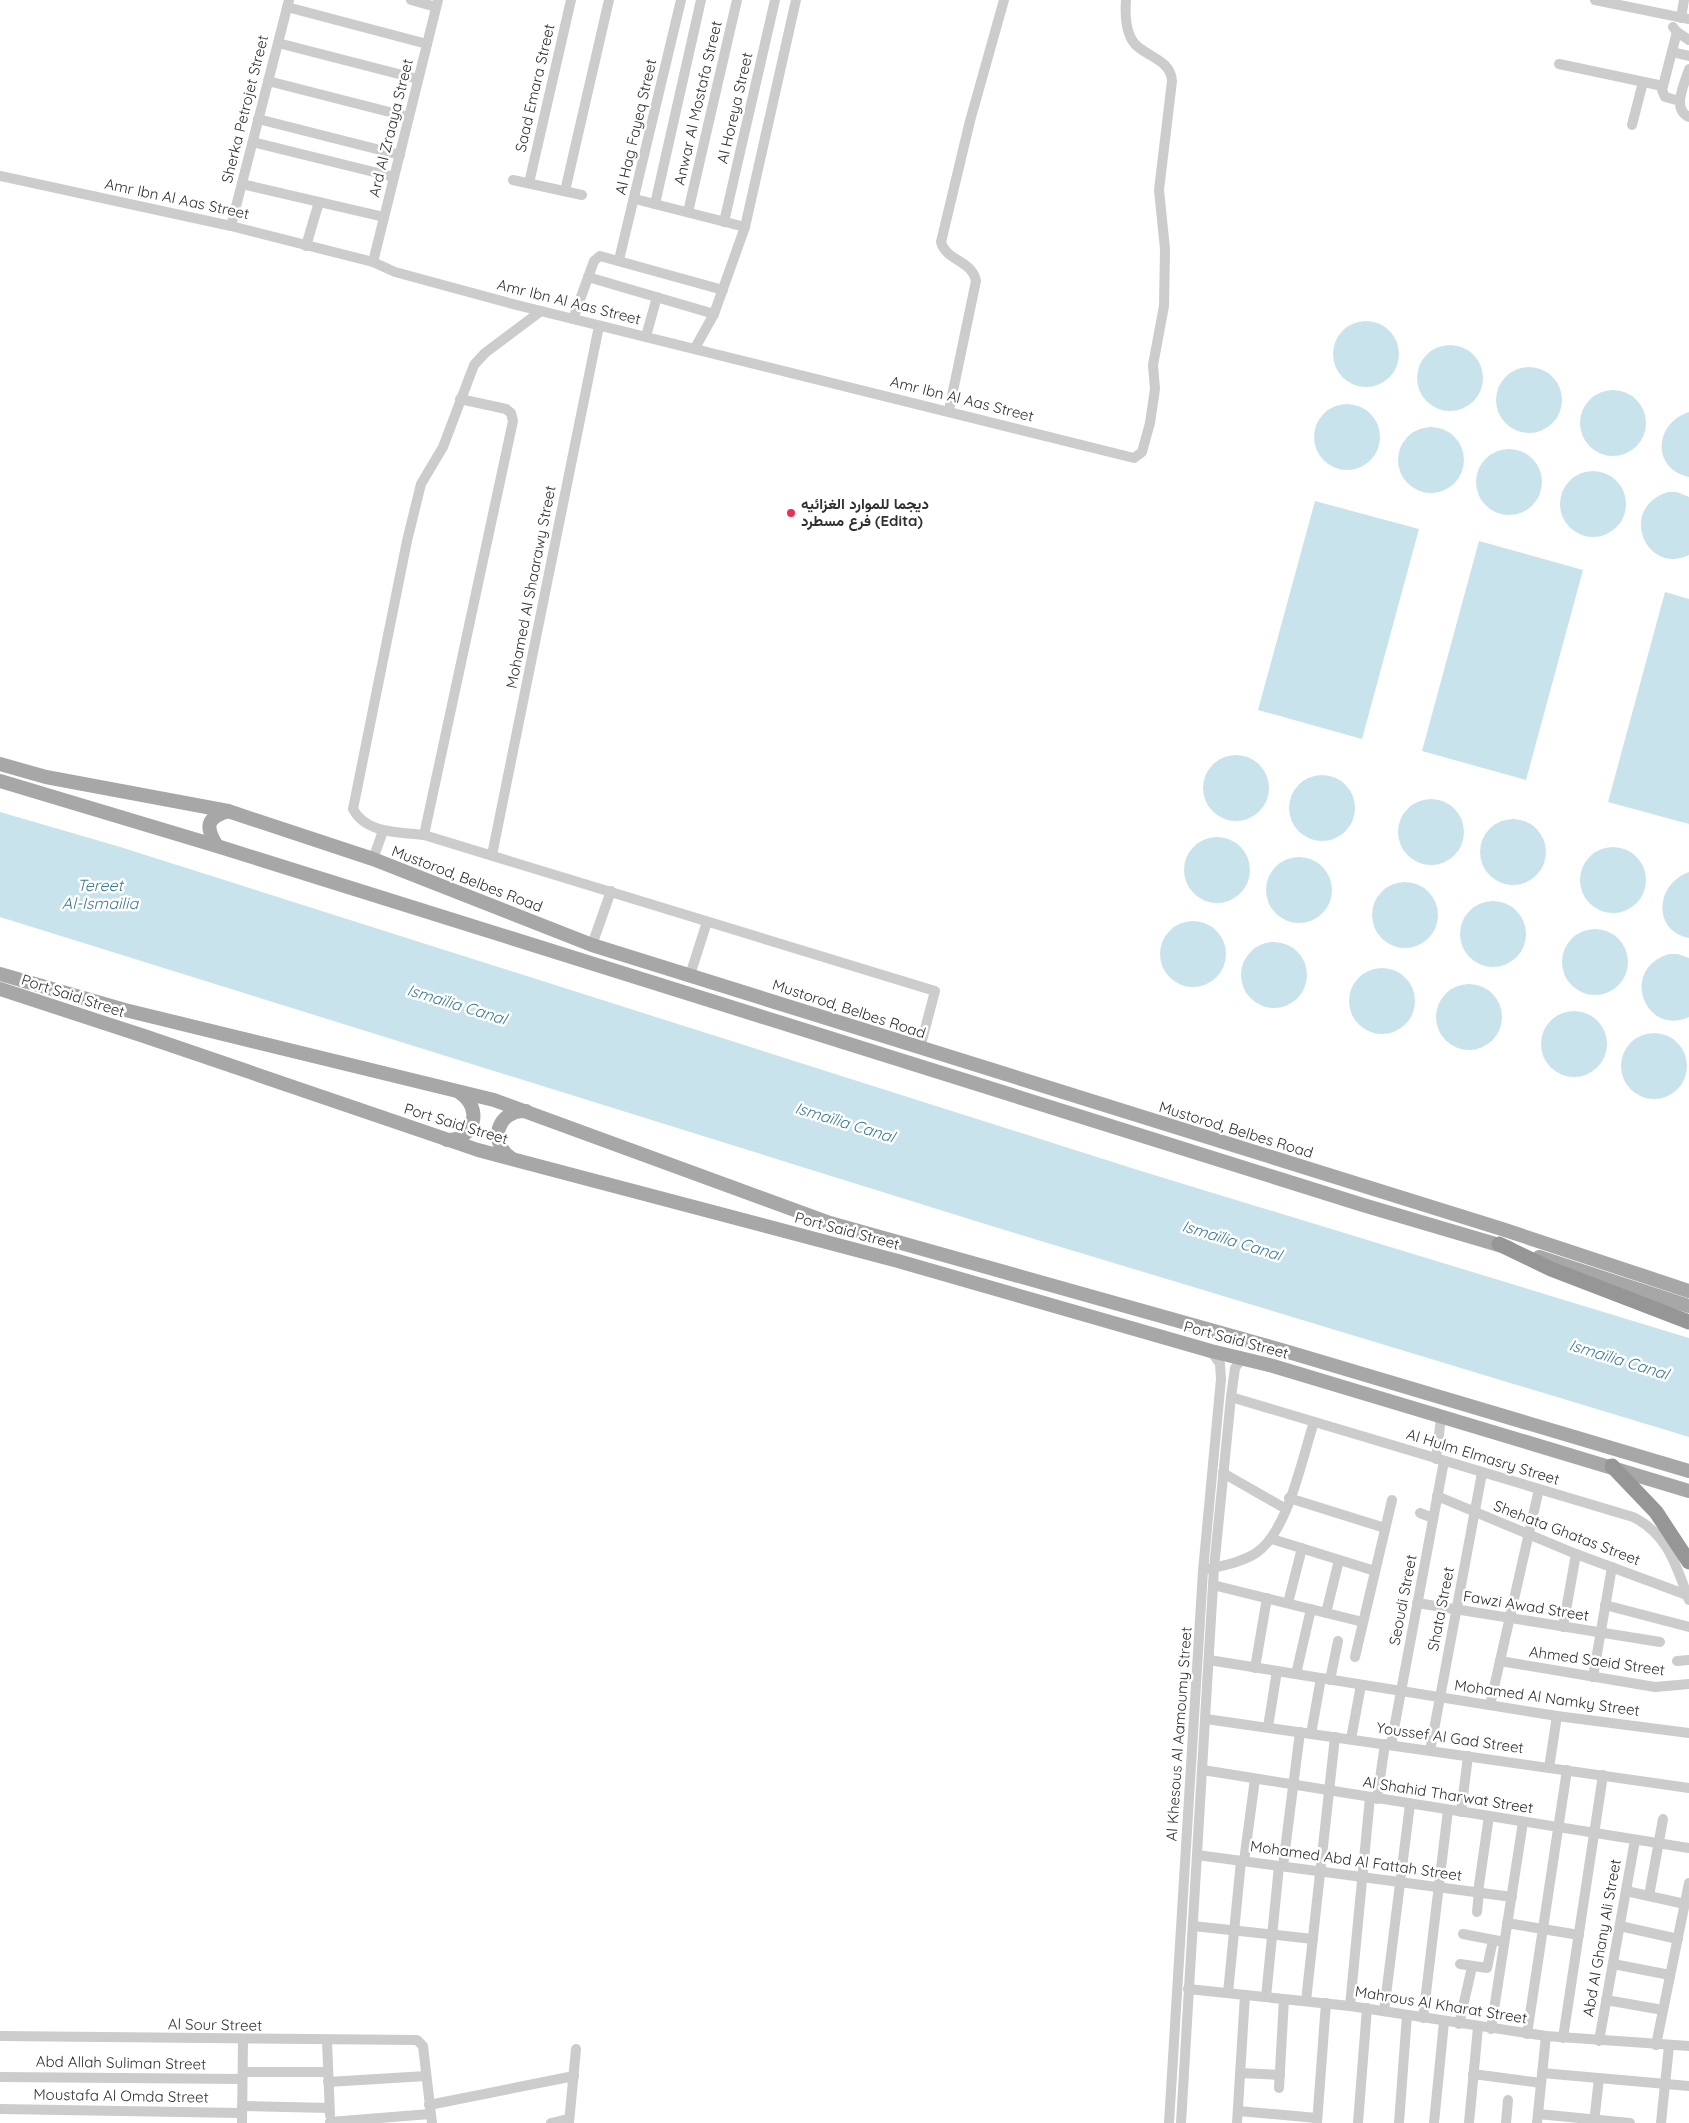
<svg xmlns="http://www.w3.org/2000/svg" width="1689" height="2123" font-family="Quicksand,Vazirmatn,sans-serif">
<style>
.water{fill:#c9e3ec}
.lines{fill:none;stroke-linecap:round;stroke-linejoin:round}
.minor{stroke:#ccc;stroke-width:10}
.major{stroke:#a7a7a7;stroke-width:14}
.highway{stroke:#969696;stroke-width:15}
.poi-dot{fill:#e73155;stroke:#fff;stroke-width:2}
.labels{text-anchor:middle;stroke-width:5;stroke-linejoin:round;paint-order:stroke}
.street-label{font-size:15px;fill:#2f2f2f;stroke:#fff}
.poi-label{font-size:15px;font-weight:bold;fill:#2f2f2f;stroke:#fff;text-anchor:start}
.water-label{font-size:16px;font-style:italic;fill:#3c7c93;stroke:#fff}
</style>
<rect width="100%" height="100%" fill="#fff"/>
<!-- water -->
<g class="water">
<circle cx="1366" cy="354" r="33"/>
<circle cx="1450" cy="378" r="33"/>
<circle cx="1529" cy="400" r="33"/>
<circle cx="1613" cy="423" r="33"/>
<circle cx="1347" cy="437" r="33"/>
<path d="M1689 412V477C1651 469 1654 423 1689 412Z"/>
<circle cx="1431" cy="460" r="33"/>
<circle cx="1509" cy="482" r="33"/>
<circle cx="1593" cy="504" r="33"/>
<path d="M1668 492H1677L1689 497V555C1646 576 1617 508 1668 492Z"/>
<path d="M1315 501 1419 529 1362 739 1258 710Z"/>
<path d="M1479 541 1583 570 1526 780 1422 751Z"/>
<path d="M1665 592 1689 599V824L1608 802Z"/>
<circle cx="1236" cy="788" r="33"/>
<circle cx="1322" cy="808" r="33"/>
<circle cx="1431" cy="832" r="33"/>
<path d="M0 812 117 846 1141 1171 1689 1338V1437L998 1228 0 917Z"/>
<circle cx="1513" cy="852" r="33"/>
<circle cx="1217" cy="870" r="33"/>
<circle cx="1613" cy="880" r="33"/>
<circle cx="1299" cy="890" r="33"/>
<path d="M1689 872V938C1652 931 1655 884 1689 872Z"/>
<circle cx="1405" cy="915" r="33"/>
<circle cx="1493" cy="934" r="33"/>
<circle cx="1193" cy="954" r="33"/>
<circle cx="1595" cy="962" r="33"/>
<circle cx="1274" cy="975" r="33"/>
<path d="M1669 954H1678L1689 958V1017C1646 1037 1618 970 1669 954Z"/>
<circle cx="1382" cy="1001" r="33"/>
<circle cx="1469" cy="1017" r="33"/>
<circle cx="1574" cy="1044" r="33"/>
<circle cx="1654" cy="1066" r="33"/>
</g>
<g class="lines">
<!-- minor -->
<g class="minor">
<path d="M411 0 436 7"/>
<path d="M1595 0 1689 19"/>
<path d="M287 7 427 44"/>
<path d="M1681 18 1684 0"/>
<path d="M1673 27 1677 32 1689 40"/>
<path d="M1677 32 1662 90 1665 97 1680 101"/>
<path d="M278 43 418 79"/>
<path d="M1672 52 1689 56"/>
<path d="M1559 64 1663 86"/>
<path d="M1689 69C1685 83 1671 109 1689 117"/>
<path d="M268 81 409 117"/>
<path d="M258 119 400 155"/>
<path d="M1632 125 1643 82"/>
<path d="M253 142 394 177"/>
<path d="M0 176 231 226 373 262 395 272 509 303 1134 458 1142 452 1150 423 1155 389 1153 365 1164 306 1165 249 1159 190 1172 81C1171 61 1149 57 1137 46 1125 35 1125 14 1126 0"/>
<path d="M513 180 582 195"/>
<path d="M529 183 571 0"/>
<path d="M242 184 384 217"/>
<path d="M565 191 609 0"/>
<path d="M635 199 745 227"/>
<path d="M655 204 701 0"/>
<path d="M688 212 737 0"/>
<path d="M724 222 775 0"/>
<path d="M231 226 289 0"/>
<path d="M306 246 319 202"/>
<path d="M619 260 681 0"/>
<path d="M373 262 438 0"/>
<path d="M588 277 714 314"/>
<path d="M541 311 485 353 474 365 443 447 421 484 407 541 353 809C366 834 400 832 424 835L935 991 920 1048"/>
<path d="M573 319 594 261 600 256 723 290"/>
<path d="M646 336 657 297"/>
<path d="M695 348 714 314 745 227 796 0"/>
<path d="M949 410 976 281C972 260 946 261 941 242L970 121 1004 0"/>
<path d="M424 835 513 421 511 413 506 409 460 399"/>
<path d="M492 855 599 326"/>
<path d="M373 859 383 831"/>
<path d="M592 945 611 891"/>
<path d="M690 975 707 922"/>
<path d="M1231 1397 1633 1517C1668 1534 1676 1566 1689 1600"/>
<path d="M1436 1459 1441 1418"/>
<path d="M1223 1473 1286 1509"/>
<path d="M1437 1496 1576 1554 1687 1595"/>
<path d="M1289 1498 1385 1528"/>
<path d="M1420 1513 1433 1518"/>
<path d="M1272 1539 1375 1571"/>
<path d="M1209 1569C1225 1565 1242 1562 1256 1553 1288 1532 1302 1458 1314 1422"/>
<path d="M1213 1585 1363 1622"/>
<path d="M1288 1603 1302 1548"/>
<path d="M1417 1603 1660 1642"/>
<path d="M1605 1605 1689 1627"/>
<path d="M1326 1613 1339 1560"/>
<path d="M1563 1627 1576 1554"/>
<path d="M1355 1657 1392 1500"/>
<path d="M1209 1660 1557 1716 1689 1733"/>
<path d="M1500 1661 1655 1687 1689 1684"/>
<path d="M1677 1661 1689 1660"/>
<path d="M1255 1668 1267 1598"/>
<path d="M1296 1674 1311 1609"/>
<path d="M1593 1677 1612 1567"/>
<path d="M1330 1680 1338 1641"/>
<path d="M1490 1705 1539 1489"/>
<path d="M1206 1719 1689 1788"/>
<path d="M1268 1727 1277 1671"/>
<path d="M1311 1734 1321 1678"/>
<path d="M1351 1739 1361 1685"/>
<path d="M1391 1745 1444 1461"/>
<path d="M1430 1751 1482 1473"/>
<path d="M1549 1768 1557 1716"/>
<path d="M1203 1770 1689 1848"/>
<path d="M1377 1799 1385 1744"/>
<path d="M1461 1812 1468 1756"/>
<path d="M1197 1855 1512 1897"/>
<path d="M1244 1861 1255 1779"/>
<path d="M1283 1866 1300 1732"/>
<path d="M1626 1891 1685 1904"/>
<path d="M1478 1892 1489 1816"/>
<path d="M1649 1896 1663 1819"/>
<path d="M1477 1912 1479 1892"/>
<path d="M1507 1923 1579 1935"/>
<path d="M1193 1926 1313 1939"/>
<path d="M1620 1926 1678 1939"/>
<path d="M1463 1934 1499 1941"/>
<path d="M1460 1964 1487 1968 1493 1940"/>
<path d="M1613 1964 1670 1975"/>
<path d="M1188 1989 1350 2006 1546 2036 1689 2046"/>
<path d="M1228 1993 1241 1861"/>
<path d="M1266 1997 1279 1866"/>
<path d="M1606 2000 1663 2010"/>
<path d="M1306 2001 1335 1737"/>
<path d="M1350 2006 1370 1797"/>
<path d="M1384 2011 1410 1804"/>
<path d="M1423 2018 1448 1810"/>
<path d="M1459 2024 1472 1967"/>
<path d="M1491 2029 1523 1822"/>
<path d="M1527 2034 1567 1770"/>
<path d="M0 2036 417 2040 423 2046 432 2123"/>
<path d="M1563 2038 1603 1775"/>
<path d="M327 2041 330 2115"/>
<path d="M1599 2041 1635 1840"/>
<path d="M1656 2045 1689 1883"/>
<path d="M243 2072H328"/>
<path d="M1240 2073 1280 2075"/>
<path d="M1542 2073 1689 2086"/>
<path d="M1473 2074 1541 2083"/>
<path d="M0 2077 242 2079"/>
<path d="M328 2082 426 2076"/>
<path d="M1279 2088 1284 1999"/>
<path d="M429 2105 574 2076"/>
<path d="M242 2106 329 2108"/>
<path d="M0 2109 242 2113"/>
<path d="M1238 2111 1317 2118"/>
<path d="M1538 2114 1630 2123"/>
<path d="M330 2122 430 2114"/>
<path d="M242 2123 243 2040"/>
<path d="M551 2123 568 2119"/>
<path d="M569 2123 576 2049"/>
<path d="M1169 2123 1203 1571 1221 1379 1220 1364 1211 1351"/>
<path d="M1181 2123 1214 1568 1231 1397 1235 1368 1242 1358"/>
<path d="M1237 2123 1245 1995"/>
<path d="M1317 2123 1326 2003"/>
<path d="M1358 2123 1367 2008"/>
<path d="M1399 2123 1407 2015"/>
<path d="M1434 2123 1444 2022"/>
<path d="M1469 2123 1478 2027"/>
<path d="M1506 2123 1508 2100"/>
<path d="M1537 2123 1546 2036"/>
<path d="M1594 2123 1599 2078"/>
<path d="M1661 2123 1669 2046"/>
</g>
<!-- major -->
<g class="major">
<path d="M0 764 46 777 228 811 373 859 592 945 1502 1229 1689 1291"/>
<path d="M0 781 217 846 1363 1205 1509 1248"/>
<path d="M217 846C205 827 206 818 228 811"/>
<path d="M0 974 125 1010 494 1100 830 1223 1285 1351 1689 1471"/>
<path d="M0 989 144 1036 478 1150 898 1261 1211 1351 1273 1366 1689 1491"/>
<path d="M447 1140C475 1140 483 1108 460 1093"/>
<path d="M511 1158C488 1142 497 1110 526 1111"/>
<path d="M1539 1257 1689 1306"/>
</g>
<!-- highway -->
<g class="highway">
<path d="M1499 1244 1551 1269 1689 1322"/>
<path d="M1612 1466 1656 1512 1689 1562"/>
</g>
</g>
<!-- markers -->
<circle class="poi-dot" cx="791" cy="513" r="5"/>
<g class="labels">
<!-- street labels -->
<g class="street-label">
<text transform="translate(535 88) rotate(-77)" y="5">Saad Emara Street</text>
<text transform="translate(698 103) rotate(-77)" y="5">Anwar Al Mostafa Street</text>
<text transform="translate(735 108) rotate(-77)" y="5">Al Horeya Street</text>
<text transform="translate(245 109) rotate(-76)" y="5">Sherka Petrojet Street</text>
<text transform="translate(636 127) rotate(-77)" y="5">Al Hag Fayeq Street</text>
<text transform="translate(391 128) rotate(-76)" y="5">Ard Al Zraaya Street</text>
<text transform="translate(177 199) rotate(12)" y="5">Amr Ibn Al Aas Street</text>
<text transform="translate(569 302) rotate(14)" y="5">Amr Ibn Al Aas Street</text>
<text transform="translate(962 399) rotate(14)" y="5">Amr Ibn Al Aas Street</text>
<text transform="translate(531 587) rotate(-79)" y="5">Mohamed Al Shaarawy Street</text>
<text transform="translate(467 879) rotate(21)" y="5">Mustorod, Belbes Road</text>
<text transform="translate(73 996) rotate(18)" y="5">Port Said Street</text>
<text transform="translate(849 1009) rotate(18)" y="5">Mustorod, Belbes Road</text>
<text transform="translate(456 1124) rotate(17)" y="5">Port Said Street</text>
<text transform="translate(1236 1130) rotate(17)" y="5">Mustorod, Belbes Road</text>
<text transform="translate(847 1231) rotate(15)" y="5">Port Said Street</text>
<text transform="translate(1236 1340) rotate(15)" y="5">Port Said Street</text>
<text transform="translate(1483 1457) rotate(17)" y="5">Al Hulm Elmasry Street</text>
<text transform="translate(1567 1533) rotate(21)" y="5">Shehata Ghatas Street</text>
<text transform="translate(1403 1600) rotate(-79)" y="5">Seoudi Street</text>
<text transform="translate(1526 1606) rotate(9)" y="5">Fawzi Awad Street</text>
<text transform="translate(1441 1609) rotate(-79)" y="5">Shata Street</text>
<text transform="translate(1597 1661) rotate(8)" y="5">Ahmed Saeid Street</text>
<text transform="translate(1547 1698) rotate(8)" y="5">Mohamed Al Namky Street</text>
<text transform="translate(1179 1734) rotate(-86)" y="5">Al Khesous Al Aamoumy Street</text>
<text transform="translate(1450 1738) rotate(8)" y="5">Youssef Al Gad Street</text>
<text transform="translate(1448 1795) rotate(9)" y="5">Al Shahid Tharwat Street</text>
<text transform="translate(1356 1861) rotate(8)" y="5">Mohamed Abd Al Fattah Street</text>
<text transform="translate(1602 1938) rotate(-80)" y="5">Abd Al Ghany Ali Street</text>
<text transform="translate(1441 2005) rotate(9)" y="5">Mahrous Al Kharat Street</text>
<text transform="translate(215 2025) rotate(1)" y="5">Al Sour Street</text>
<text transform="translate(121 2063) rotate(1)" y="5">Abd Allah Suliman Street</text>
<text transform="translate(121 2096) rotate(1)" y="5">Moustafa Al Omda Street</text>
</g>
<!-- poi labels -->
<g class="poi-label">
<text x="801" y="509">ديجما للموارد الغزائيه<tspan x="801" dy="17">فرع مسطرد (Edita)</tspan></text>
</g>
<!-- water labels -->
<g class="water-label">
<text x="100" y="891">Tereet<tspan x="100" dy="18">Al-Ismailia</tspan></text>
<text transform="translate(457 1004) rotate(17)" y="6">Ismaïlia Canal</text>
<text transform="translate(845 1122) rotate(17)" y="6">Ismaïlia Canal</text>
<text transform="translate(1232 1240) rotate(17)" y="6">Ismaïlia Canal</text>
<text transform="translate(1619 1359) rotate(17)" y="6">Ismaïlia Canal</text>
</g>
</g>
</svg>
